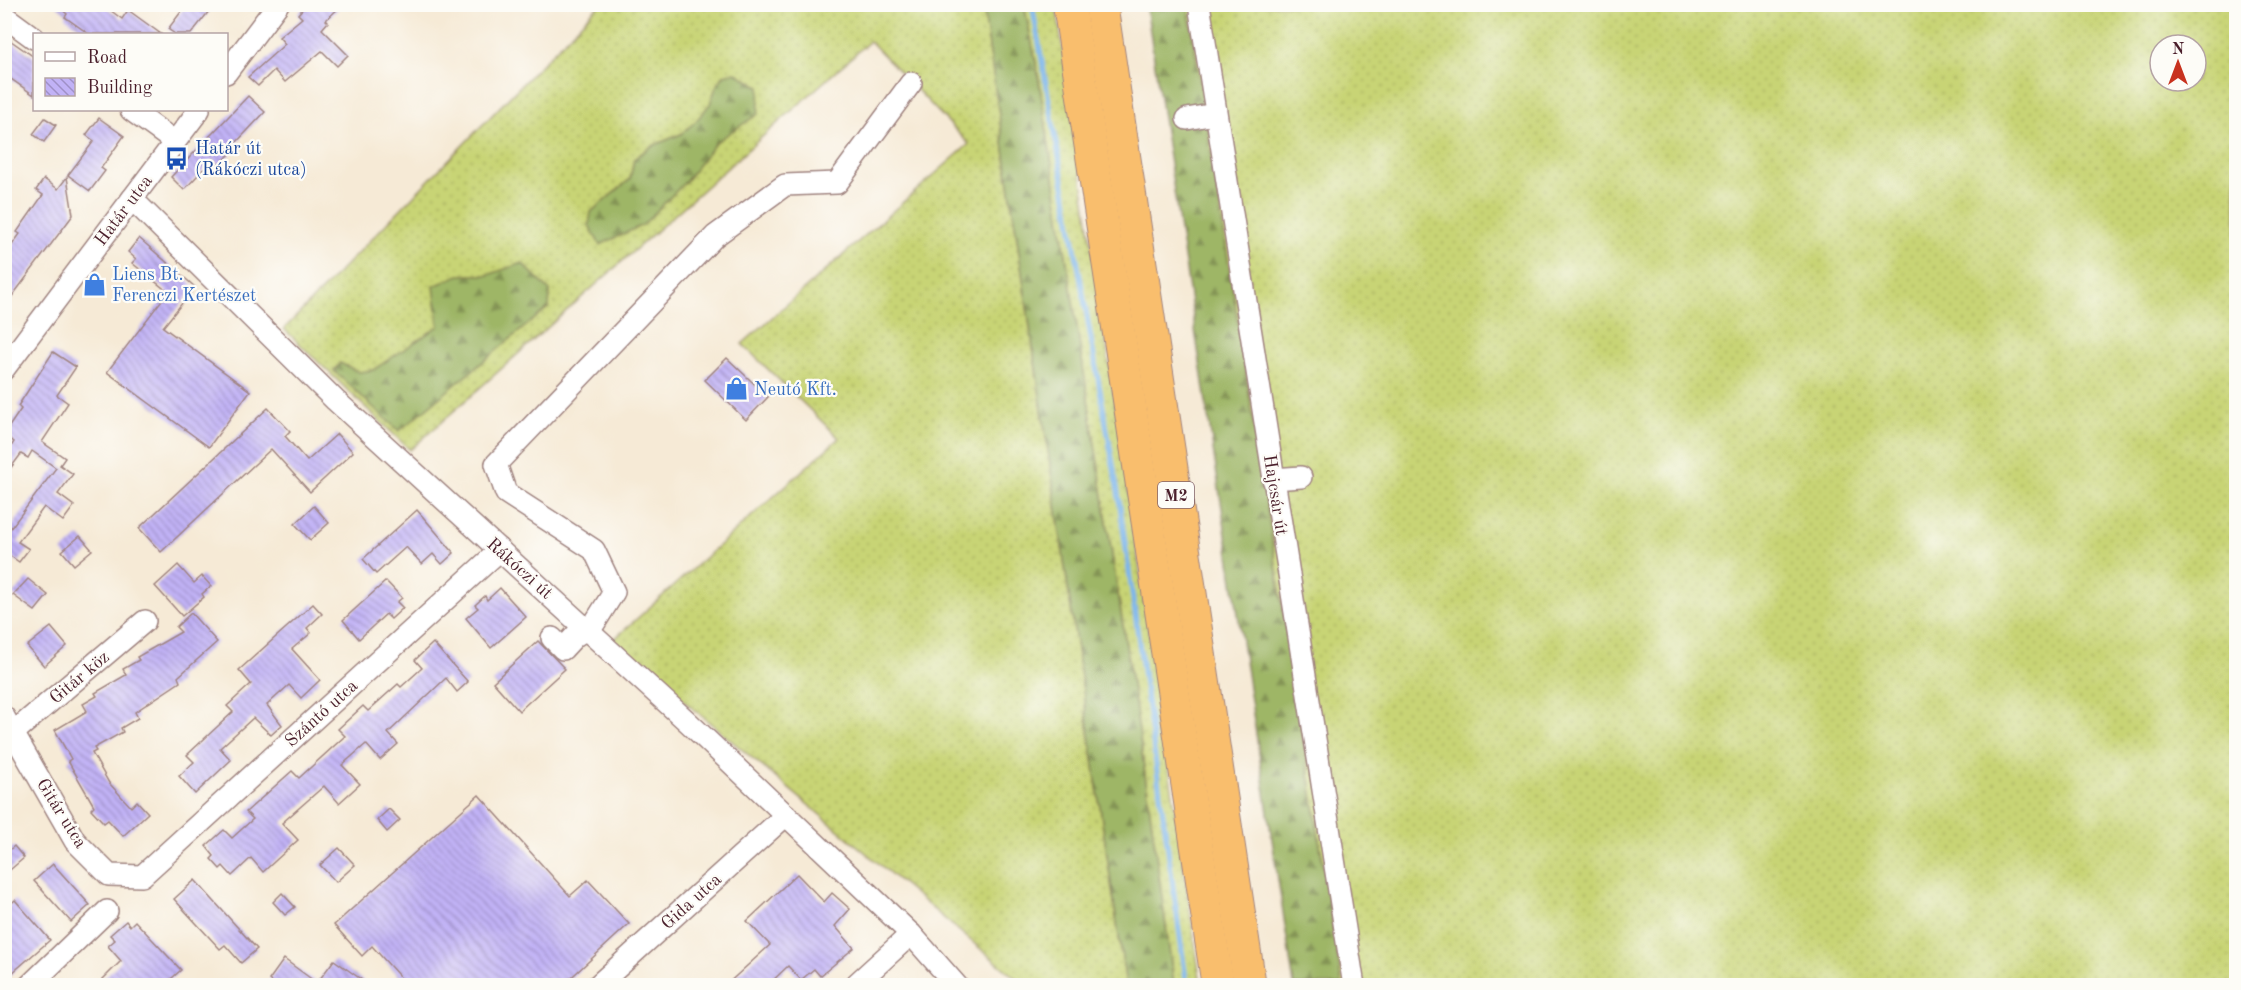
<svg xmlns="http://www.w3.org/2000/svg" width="2241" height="990" font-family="'Old Standard TT',serif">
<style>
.grass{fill:url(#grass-dots);stroke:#897a50;stroke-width:1.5;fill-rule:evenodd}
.forest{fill:url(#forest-firs);stroke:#746a48;stroke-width:1.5}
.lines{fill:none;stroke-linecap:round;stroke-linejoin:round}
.stream{stroke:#7bb5ec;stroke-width:5}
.building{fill:url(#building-back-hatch)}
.minor-casing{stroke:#a08480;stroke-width:24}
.highway-casing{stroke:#a08480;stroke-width:34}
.minor{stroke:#fff;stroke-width:21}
.highway{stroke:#f9be6d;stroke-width:32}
.labels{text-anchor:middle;stroke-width:4.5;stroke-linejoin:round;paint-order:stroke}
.shield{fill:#fdfcf7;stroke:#806168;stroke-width:1.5}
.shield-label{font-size:16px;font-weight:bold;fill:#4a1f2b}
.transit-label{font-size:18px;fill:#164399;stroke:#fdfcf7;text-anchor:start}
.street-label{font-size:18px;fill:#4a1f2b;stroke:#fdfcf7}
.shop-label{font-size:18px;fill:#366cbe;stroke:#fdfcf7;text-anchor:start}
</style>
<defs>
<pattern id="grass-dots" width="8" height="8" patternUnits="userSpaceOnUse" patternTransform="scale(1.5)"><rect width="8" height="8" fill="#c8d475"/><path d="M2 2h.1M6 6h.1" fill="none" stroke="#adb665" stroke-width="1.8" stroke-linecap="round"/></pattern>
<pattern id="forest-firs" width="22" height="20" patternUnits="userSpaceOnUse" patternTransform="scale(1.5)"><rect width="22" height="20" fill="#9eb666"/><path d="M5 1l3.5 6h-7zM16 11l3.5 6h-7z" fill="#839354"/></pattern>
<pattern id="building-back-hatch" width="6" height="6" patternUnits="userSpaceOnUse" patternTransform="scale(1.5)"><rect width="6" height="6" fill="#c1b2f6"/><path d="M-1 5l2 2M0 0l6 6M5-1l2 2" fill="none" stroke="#9f90c7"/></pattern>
</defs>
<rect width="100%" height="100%" fill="#fdfcf7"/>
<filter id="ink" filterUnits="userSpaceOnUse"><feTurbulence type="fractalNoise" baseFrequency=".0167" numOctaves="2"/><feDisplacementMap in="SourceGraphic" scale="12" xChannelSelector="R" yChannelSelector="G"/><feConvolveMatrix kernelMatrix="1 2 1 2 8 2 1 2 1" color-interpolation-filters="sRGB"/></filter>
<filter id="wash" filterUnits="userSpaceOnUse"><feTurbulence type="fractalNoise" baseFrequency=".008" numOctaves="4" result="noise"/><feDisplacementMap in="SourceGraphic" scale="24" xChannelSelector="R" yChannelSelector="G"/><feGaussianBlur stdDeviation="1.35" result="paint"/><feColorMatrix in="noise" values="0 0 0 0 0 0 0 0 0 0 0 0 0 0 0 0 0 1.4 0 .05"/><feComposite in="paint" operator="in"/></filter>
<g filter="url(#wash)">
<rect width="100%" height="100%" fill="#f6ead6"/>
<!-- grass -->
<g class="grass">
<path d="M599 5H983L1126 985H1024L612 641 839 438 742 344 969 144 870 41 410 450 284 329Z"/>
<path d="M1024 5H1056L1201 985H1174L1137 717 1037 68Z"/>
<path d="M1188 5H2236V985H1342ZM2160 45H2196V81H2160Z"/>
</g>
<!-- forest -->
<g class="forest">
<path d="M983 5H1024L1037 68 1137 717 1174 985H1126Z"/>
<path d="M1146 5H1188L1342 985H1294Z"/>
<path d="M735 72 760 87 758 114 716 142 686 181 643 225 600 245 589 225 591 212 630 179 634 159 650 147 681 134 696 121 710 104 716 87 724 75Z"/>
<path d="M522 263 550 291 549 307 399 431 334 371 340 363 359 372 373 370 439 326 434 286 459 275H488Z"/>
</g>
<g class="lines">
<!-- stream -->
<path class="stream" d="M1032 4 1118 492 1187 986"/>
</g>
<g id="blocks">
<!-- building -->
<g class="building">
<path d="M55 4H102L122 19 128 10 161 34H89L65 17 67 14Z"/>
<path d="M187 4H202L210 10 191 34H175L168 29Z"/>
<path d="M307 4H343L326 20 328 22 322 29 348 55 337 66 322 51 285 82 274 70 258 86 248 77 285 44 279 37 302 18 298 14Z"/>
<path d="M4 36 34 57V95L4 74Z"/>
<path d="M248 96 265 112 232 147 234 150 219 165 213 159 184 190 171 177Z"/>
<path d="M45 118 56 125 44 142 33 134Z"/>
<path d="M99 118 124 136 101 168 105 171 90 191 68 175 94 141 86 135Z"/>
<path d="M67 177 73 215 4 307V256L20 234 17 232 43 195 36 190 44 179 58 189Z"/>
<path d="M139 238 195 287 163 327 250 391 209 447 107 372 168 292 132 263 136 259 128 252Z"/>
<path d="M53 352 76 367 57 395 68 403 42 442 65 458 60 465 73 474 58 494 74 506 63 521 44 507 18 542 29 549 19 562 9 555 4 560V531L7 533 56 468 32 451 28 458 21 454 4 477V457L14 442 4 434 21 409 18 406Z"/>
<path d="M727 358 768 397 746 420 705 380Z"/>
<path d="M268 408 290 431 285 436 307 461 337 434 353 452 310 492 271 449 161 552 139 528Z"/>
<path d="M314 506 329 523 310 540 295 524Z"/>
<path d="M417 510 454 553 442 564 433 554 422 564 406 547 376 574 363 559Z"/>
<path d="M80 536 92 550 74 565 62 551Z"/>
<path d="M178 565 194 583 202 576 211 586 202 594 204 597 182 616 155 586Z"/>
<path d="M28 579 48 595 35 611 13 595Z"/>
<path d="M386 581 402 598 397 602 403 608 391 619 386 614 359 639 343 620Z"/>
<path d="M500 588 526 617 491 648 466 618 478 608 475 605 485 596 487 600Z"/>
<path d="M313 604 322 614 307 628 311 633 292 649 320 680 301 698 289 685 267 705 282 725 271 735 253 718 220 748 231 760 195 794 179 776 194 762 187 755 233 712 227 706 251 684 239 670Z"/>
<path d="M191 613 217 642 178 677 180 682 135 712 138 718 121 728 123 732 94 748 96 751 92 753 109 783 131 807 137 801 148 813 123 836 108 820 104 823 91 809 94 806 68 761 71 759 55 730 87 711 83 704 97 696 95 693 126 675 123 669 139 660 137 657 181 632 176 627Z"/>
<path d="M51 627 67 646 44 666 27 646Z"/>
<path d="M538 641 565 669 519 711 493 682Z"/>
<path d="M433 643 468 682 457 692 446 678 388 733 398 744 380 760 366 744 342 765 360 784 339 803 324 786 282 823 298 840 263 872 251 858 232 876 223 866 220 869 211 859 214 856 206 846 224 830 232 838 253 819 246 812 292 771 299 778 345 736 338 729 363 706 368 711 398 684 401 687 422 668 415 660Z"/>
<path d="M479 795 570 896 588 880 629 924 562 986H408L372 946 362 956 334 925Z"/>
<path d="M389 809 400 820 387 832 377 820Z"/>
<path d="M14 846 24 858 4 875V855Z"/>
<path d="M339 848 355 865 336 882 320 865Z"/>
<path d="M53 864 90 905 71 922 34 881Z"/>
<path d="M797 874 824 902 832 893 850 909 835 926 854 948 820 976 814 969 801 980 788 966 767 986H725L770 945 747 921Z"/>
<path d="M195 880 257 949 241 963 225 945 220 949 174 899Z"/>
<path d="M282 893 295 907 285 915 273 902Z"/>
<path d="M15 900 50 940 4 980V910Z"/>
<path d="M126 921 130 926 135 921 181 970 163 986H96L121 961 108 946 115 940 110 935Z"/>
<path d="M284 959 317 983 334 960 369 985 277 986 269 980Z"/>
</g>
</g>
</g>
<g filter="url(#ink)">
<use href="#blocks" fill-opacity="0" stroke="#a08480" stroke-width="1.5"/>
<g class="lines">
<defs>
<g id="minor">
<path d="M1199 4 1354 986"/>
<path d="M4 16 34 38"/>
<path d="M226 73 278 4"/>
<path d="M131 110 175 142"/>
<path d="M1187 119 1215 114"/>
<path d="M132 199 335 400 689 723 911 934 957 986"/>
<path d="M4 369 199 110"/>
<path d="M1273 479 1301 477"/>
<path d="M552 638 563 649 575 636 594 624 614 592 594 550 506 493 496 464 715 236 785 185 837 183 911 83"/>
<path d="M4 717 75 841 109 875 142 876 500 550"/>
<path d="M13 733 145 621"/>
<path d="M29 986 107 911"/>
<path d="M597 986 786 815"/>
<path d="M854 986 911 934"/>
</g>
<g id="highway">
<path d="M1069 4 1218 986"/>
<path d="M1101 4 1250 986"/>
</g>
</defs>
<!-- minor casing -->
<use href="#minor" class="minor-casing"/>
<!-- highway casing -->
<use href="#highway" class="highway-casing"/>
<!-- minor -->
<use href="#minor" class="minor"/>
<!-- highway -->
<use href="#highway" class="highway"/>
</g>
</g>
<!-- icons -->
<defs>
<symbol id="bus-bare" viewBox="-9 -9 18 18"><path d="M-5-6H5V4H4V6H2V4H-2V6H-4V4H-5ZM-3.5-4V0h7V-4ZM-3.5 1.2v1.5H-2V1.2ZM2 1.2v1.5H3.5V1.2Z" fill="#1a4fb4" stroke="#fdfcf7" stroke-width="2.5" paint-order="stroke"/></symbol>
<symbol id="shop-bare" viewBox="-9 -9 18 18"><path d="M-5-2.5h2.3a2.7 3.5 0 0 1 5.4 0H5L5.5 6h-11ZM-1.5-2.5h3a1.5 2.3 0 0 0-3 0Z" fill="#3f7fe0" stroke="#fdfcf7" stroke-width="2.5" paint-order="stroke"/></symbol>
</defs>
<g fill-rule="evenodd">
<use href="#bus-bare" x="160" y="142" width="33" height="33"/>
<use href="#shop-bare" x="78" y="268" width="33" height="33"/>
<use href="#shop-bare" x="720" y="372" width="33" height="33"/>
</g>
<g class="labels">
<!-- shield labels -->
<rect class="shield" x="1158" y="482" width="36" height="26" rx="4.5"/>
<g class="shield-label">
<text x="1176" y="501">M2</text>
</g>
<!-- transit labels -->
<g class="transit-label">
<text x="195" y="154">Határ út<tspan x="195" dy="21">(Rákóczi utca)</tspan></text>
</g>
<!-- street labels -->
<g class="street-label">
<text transform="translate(123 210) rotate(-53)" y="6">Határ utca</text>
<text transform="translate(1276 495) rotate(81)" y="6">Hajcsár út</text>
<text transform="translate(520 568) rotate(42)" y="6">Rákóczi út</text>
<text transform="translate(79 677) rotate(-40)" y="6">Gitár köz</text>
<text transform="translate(321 713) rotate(-42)" y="6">Szántó utca</text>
<text transform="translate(62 813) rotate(58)" y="6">Gitár utca</text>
<text transform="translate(691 901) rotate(-42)" y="6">Gida utca</text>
</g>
<!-- shop labels -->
<g class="shop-label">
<text x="112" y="280">Liens Bt.<tspan x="112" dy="21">Ferenczi Kertészet</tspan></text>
<text x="754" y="395">Neutó Kft.</text>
</g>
</g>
<!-- margin -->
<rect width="2241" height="990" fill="none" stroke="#fdfcf7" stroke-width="24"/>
<!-- legend -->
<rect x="33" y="33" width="195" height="78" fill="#fdfcf7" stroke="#b5a4a5" stroke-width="1.5"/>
<rect x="45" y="52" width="30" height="9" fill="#ffffff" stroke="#b5a4a5" stroke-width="1.5"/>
<text x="87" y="63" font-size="18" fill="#4a1f2b">Road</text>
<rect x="45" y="78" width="30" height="18" fill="url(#building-back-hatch)" stroke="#b5a4a5" stroke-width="1.5"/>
<text x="87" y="93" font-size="18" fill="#4a1f2b">Building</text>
<!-- north arrow -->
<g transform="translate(2178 63)"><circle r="28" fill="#fdfcf7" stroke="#b5a4a5" stroke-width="1.5"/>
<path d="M0-4.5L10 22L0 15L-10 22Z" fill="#c8321e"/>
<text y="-9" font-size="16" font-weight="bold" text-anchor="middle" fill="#4a1f2b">N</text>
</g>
</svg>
